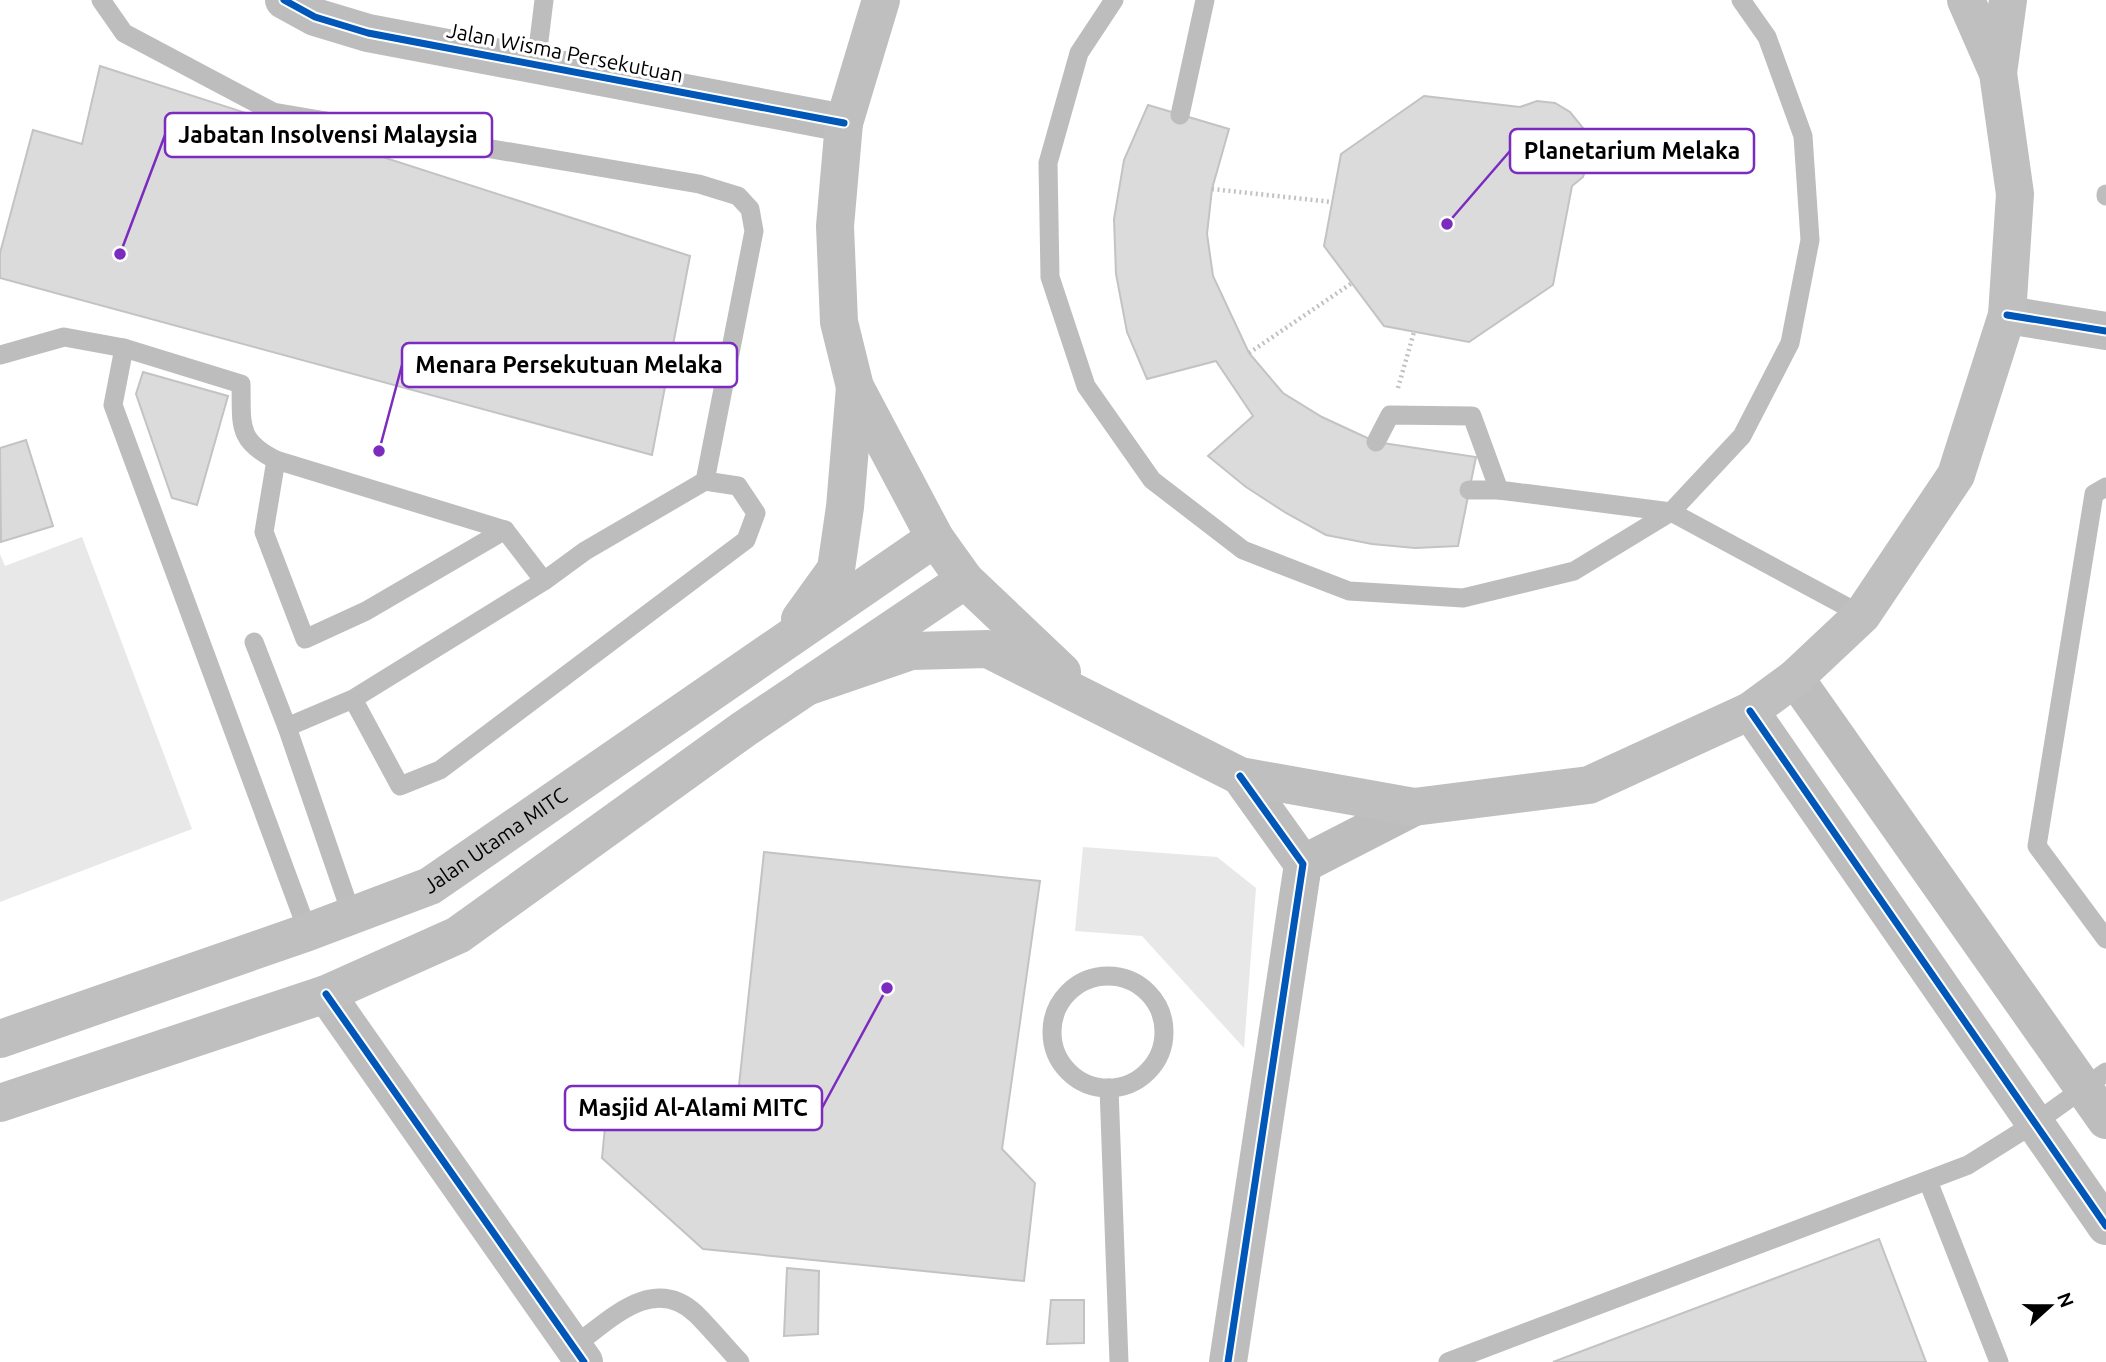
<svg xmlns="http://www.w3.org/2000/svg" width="2106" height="1362" font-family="Ubuntu,sans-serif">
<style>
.green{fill:#e8e8e8}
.building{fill:#dbdbdb;stroke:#c3c3c3;stroke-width:2}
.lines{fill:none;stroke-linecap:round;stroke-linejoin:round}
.path{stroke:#c2c2c2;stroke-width:4.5;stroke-dasharray:2 3.5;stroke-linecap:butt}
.service{stroke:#bdbdbd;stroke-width:19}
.minor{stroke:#bdbdbd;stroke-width:38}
.tertiary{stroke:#bdbdbd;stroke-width:38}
.secondary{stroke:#bfbfbf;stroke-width:38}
.cycleway-casing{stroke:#fff;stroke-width:11}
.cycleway{stroke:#0057b8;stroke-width:7}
.labels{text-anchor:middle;stroke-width:6;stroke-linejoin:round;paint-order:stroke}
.street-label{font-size:21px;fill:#000;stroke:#fff}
.leader{fill:none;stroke:#7b2cbf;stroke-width:2.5}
.callout-dot{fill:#7b2cbf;stroke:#fff;stroke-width:2.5}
.callout{fill:#fff;stroke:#7b2cbf;stroke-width:2.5}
.callout-label{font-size:23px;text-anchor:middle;font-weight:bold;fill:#000}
</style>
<rect width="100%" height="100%" fill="#fff"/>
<!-- green -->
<g class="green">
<path d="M82 537 192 829 0 902V554L5 566Z"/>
<path d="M1083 847 1217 857 1256 888 1244 1048 1142 936 1075 931Z"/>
</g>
<!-- building -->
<g class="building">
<path d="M100 66 690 256 652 455 0 278V253L33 130 82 144Z"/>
<path d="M1424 96 1520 107 1537 101 1555 103 1570 112 1583 128 1589 145V160L1583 177 1572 186 1553 285 1469 342 1384 326 1324 246 1341 154Z"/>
<path d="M1148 105 1229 129 1212 189 1207 234 1213 276 1249 353 1283 393 1322 417 1376 442 1476 457 1458 546 1415 548 1372 544 1326 535 1286 513 1246 487 1208 456 1253 416 1216 361 1147 379 1127 332 1116 274 1114 219 1124 160Z"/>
<path d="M143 372 228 396 197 505 172 498 136 394Z"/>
<path d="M26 440 53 526 1 542 0 448Z"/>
<path d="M764 852 1040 881 1002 1149 1035 1183 1024 1281 703 1249 602 1158 608 1096 737 1104Z"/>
<path d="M1879 1239 1926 1362H1553Z"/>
<path d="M787 1268 819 1271 818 1334 784 1336Z"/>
<path d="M1051 1300H1084V1343L1047 1344Z"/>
</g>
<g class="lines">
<!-- path -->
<g class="path">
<path d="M1212 189 1332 202"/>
<path d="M1249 353 1352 283"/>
<path d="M1398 388 1414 332"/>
</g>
<!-- service -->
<g class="service">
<path d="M101 0 124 33 273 112 699 184 738 196 750 209 754 231 705 481"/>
<path d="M1114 0 1079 53 1048 163 1050 277 1086 386 1152 480 1243 550 1349 591 1463 598 1574 571 1671 512 1742 436 1790 343 1810 240 1803 136 1767 37 1741 0"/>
<path d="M536 65 544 0"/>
<path d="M1180 115 1205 0"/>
<path d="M2106 194V196"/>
<path d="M124 348 113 405 308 932"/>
<path d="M0 355 64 337 124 348 241 384C242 424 236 440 276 460L505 530 544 581"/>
<path d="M1376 442 1390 415 1472 416 1499 490 1671 512 1862 615"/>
<path d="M276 460 264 532 305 639 366 611 505 530"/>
<path d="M2106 487 2094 494 2037 846 2106 939"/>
<path d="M1469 490H1499"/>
<path d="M254 642 287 727 352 916"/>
<path d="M287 727 353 699 544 581 585 551 705 481 738 486 756 513 746 540 440 770 400 786 353 699"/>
<circle cx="1108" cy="1032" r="56"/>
<path d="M1109 1088 1119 1362"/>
<path d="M1928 1181 1999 1362"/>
<path d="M574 1346C609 1321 653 1273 696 1314 711 1329 725 1346 740 1362"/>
<path d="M1448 1362 1968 1165 2035 1123 2106 1072"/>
</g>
<!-- minor -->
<g class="minor">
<path d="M2007 315 2106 331"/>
<path d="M1795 678 2106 1120"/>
<path d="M1750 711 2106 1226"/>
<path d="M1303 864 1414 807"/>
<path d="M326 994 584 1362"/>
<path d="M1228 1362 1303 864 1240 776"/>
</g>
<!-- tertiary -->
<path class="tertiary" d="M284 0 315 17 368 33 844 123"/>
<!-- secondary -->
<g class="secondary">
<path d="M881 0 844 123 835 226 839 322 855 387 935 538 965 580 1062 672"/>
<path d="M1998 73 2008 0"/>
<path d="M800 619 836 569 845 507 855 387"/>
<path d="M806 687 911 651 988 649 1240 776 1414 807 1589 785 1750 711 1795 678 1862 615 1956 475 2007 315 2015 194 1998 73 1966 0"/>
<path id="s1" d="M0 1039 308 932 430 886 935 538"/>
<path d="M0 1103 326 994 458 935 744 729 965 580"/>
</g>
<defs>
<g id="cycleway">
<path d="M284 0 315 17 368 33 844 123"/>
<path d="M2007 315 2106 331"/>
<path d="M1750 711 2106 1226"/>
<path d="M326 994 584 1362"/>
<path d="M1228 1362 1303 864 1240 776"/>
</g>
</defs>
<!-- cycleway casing -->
<use href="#cycleway" class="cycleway-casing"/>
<!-- cycleway -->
<use href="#cycleway" class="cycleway"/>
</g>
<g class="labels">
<!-- street labels -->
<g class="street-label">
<text transform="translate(565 53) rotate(11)" y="7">Jalan Wisma Persekutuan</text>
<text dy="7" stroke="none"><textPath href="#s1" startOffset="536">Jalan Utama MITC</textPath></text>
</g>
</g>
<!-- callouts -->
<path class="leader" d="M120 254L165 135M1447 224L1510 151M379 451L402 365M887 988L822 1108"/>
<g class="callout-dot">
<circle cx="120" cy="254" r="7"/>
<circle cx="1447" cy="224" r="7"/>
<circle cx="379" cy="451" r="7"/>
<circle cx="887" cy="988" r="7"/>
</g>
<g class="callout">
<rect x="165" y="113" width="327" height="44" rx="7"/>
<rect x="1510" y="129" width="244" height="44" rx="7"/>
<rect x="402" y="343" width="335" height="44" rx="7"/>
<rect x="565" y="1086" width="257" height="44" rx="7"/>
</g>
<g class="callout-label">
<text x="328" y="143">Jabatan Insolvensi Malaysia</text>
<text x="1632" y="159">Planetarium Melaka</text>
<text x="569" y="373">Menara Persekutuan Melaka</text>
<text x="693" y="1116">Masjid Al-Alami MITC</text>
</g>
<!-- north arrow -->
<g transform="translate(2050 1306) rotate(69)" stroke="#ffffff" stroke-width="5" paint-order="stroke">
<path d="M0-5L12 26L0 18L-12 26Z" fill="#000000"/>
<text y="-10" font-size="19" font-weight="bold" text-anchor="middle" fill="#000000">N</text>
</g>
</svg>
